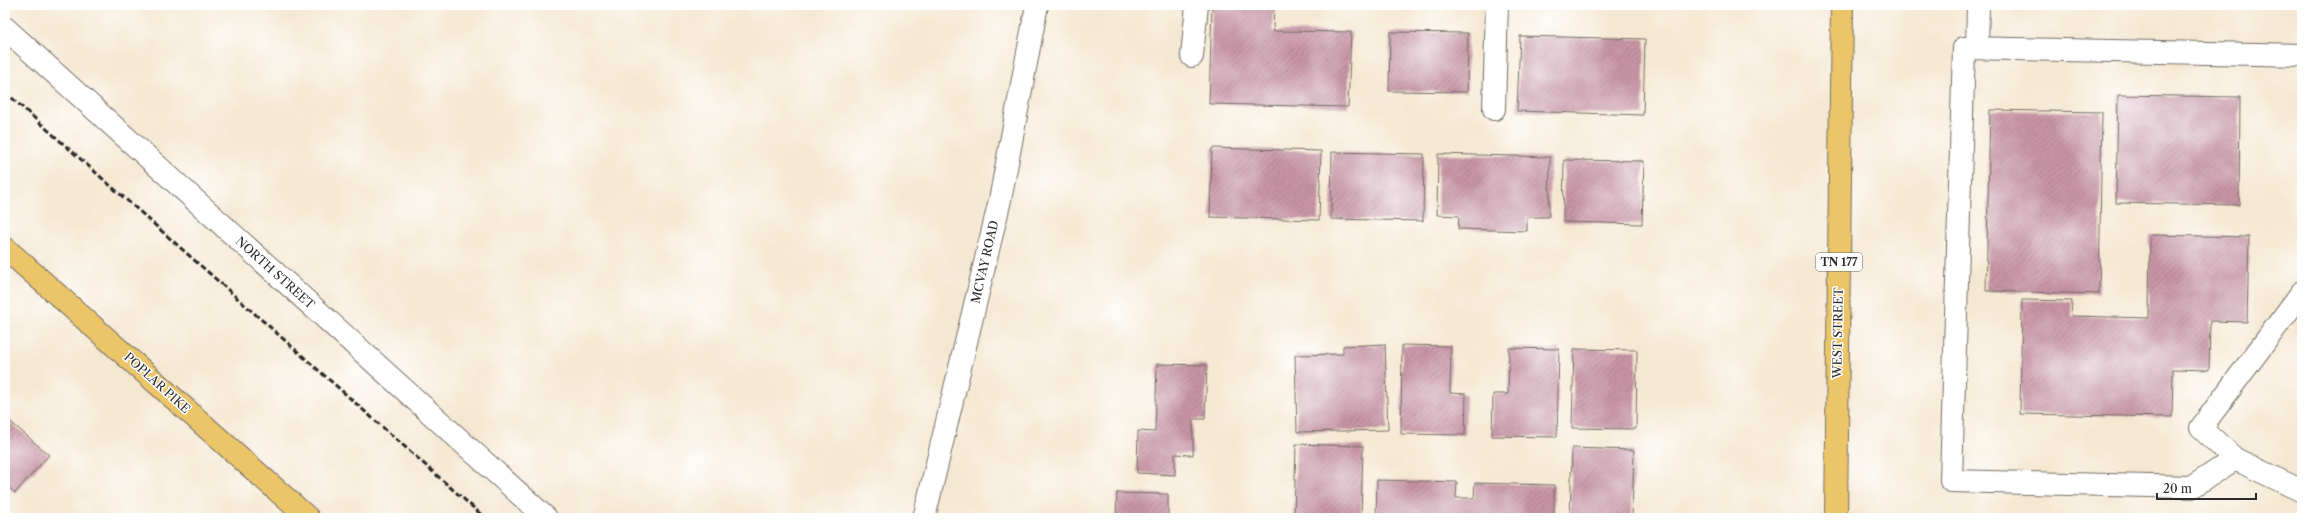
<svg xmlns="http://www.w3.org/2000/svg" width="2307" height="523" font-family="'Libre Caslon Text',serif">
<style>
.building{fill:url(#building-hatch)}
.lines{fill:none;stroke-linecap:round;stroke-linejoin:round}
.minor-casing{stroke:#726d65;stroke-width:24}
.major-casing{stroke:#726d65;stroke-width:24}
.minor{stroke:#fff;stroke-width:22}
.major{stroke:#ecc569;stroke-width:22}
.rail{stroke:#2b2b2b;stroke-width:3;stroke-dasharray:6 3;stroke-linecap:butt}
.labels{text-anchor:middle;stroke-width:3;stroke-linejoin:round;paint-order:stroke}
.shield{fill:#fff;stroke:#6b6b6b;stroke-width:1}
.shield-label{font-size:11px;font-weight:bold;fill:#2b2b2b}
.street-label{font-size:12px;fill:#2b2b2b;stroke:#fff}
</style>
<defs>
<pattern id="building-hatch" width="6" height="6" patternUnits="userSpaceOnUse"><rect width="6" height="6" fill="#c894a6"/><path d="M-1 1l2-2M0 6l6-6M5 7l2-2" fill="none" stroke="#a37987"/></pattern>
</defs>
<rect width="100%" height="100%" fill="#fff"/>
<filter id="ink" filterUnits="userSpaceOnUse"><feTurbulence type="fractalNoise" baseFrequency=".025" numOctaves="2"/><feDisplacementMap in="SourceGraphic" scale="8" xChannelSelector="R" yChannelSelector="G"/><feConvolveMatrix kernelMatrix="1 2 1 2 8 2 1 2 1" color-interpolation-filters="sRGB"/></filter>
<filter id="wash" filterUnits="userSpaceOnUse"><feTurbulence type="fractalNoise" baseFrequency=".012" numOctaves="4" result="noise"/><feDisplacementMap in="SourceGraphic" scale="16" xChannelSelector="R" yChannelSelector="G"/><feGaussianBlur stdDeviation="0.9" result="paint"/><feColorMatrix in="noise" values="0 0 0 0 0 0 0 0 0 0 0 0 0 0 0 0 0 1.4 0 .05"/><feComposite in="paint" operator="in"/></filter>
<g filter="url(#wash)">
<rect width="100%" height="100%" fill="#f5e8d2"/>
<g id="blocks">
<!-- building -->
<g class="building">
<path d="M954 5H980L979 10Z"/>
<path d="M1212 5H1274L1273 31 1351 32 1348 107 1209 104Z"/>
<path d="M1390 32 1468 33 1467 92 1389 91Z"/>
<path d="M1520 36 1645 39 1643 115 1517 111Z"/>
<path d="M2118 95 2240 97 2239 205 2116 203Z"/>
<path d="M1990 110 2102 112 2099 294 1986 291Z"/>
<path d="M1212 148 1321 151 1319 220 1210 217Z"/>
<path d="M1332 152 1424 154 1423 221 1331 219Z"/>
<path d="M1438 154 1550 157 1549 217H1527V231L1458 229 1459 216 1437 215Z"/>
<path d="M1564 160 1644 161 1642 224 1563 222Z"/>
<path d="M2150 235 2249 237 2247 322 2210 321 2209 370 2173 369 2172 417 2020 414 2022 300 2072 301 2071 316 2149 318Z"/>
<path d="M1385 344 1388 430 1297 432 1295 355 1343 354V346Z"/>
<path d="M1402 345 1451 346 1450 393 1466 394 1465 435 1401 434Z"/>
<path d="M1509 348 1559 349 1557 437 1492 436 1493 394H1508Z"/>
<path d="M1574 349 1637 350 1636 429 1572 428Z"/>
<path d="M1157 364 1207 365 1205 419H1193V455L1175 454V475L1137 473 1138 431 1155 432Z"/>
<path d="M5 417 49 455 15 493 5 484Z"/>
<path d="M1296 444 1363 446 1361 518H1294Z"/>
<path d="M1572 448 1634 450 1632 518H1570Z"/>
<path d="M1377 480 1457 482 1456 498H1474L1475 483 1554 485V518H1376Z"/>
<path d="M1117 493 1168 494V518H1116Z"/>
</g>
</g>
</g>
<g filter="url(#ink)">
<use href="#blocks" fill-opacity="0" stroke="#726d65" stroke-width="1"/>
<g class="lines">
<defs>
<g id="minor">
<path d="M5 28 546 518"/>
<path d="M1977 48 1978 5"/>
<path d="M1192 56 1197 5"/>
<path d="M1494 109 1497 5"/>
<path d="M2302 292 2201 428 2235 459 2302 491"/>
<path d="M2235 459 2192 487 1951 481 1964 48 2302 55"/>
<path d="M924 518 1000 200 1037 5"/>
</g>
<g id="major">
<path d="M5 248 308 518"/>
<path d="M1836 518 1842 5"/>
</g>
</defs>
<!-- minor casing -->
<use href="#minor" class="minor-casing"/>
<!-- major casing -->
<use href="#major" class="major-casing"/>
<!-- minor -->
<use href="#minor" class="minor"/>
<!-- major -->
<use href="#major" class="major"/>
<!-- rail -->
<path class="rail" d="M5 92 485 518"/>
</g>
</g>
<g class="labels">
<!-- shield labels -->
<rect class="shield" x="1816" y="253" width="46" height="18" rx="3"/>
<g class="shield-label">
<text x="1839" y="266">TN 177</text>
</g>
<!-- street labels -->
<g class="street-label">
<text transform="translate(985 262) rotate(-77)" y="4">MCVAY ROAD</text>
<text transform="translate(275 273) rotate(42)" y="4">NORTH STREET</text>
<text transform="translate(1838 333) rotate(-89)" y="4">WEST STREET</text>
<text transform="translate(157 383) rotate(42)" y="4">POPLAR PIKE</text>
</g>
</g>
<!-- margin -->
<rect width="2307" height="523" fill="none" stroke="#fff" stroke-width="20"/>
<!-- scale -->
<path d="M2157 493v6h99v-6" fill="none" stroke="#2b2b2b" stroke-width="2"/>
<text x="2163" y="493" font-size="12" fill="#2b2b2b" stroke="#ffffff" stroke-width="3" paint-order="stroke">20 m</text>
</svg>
